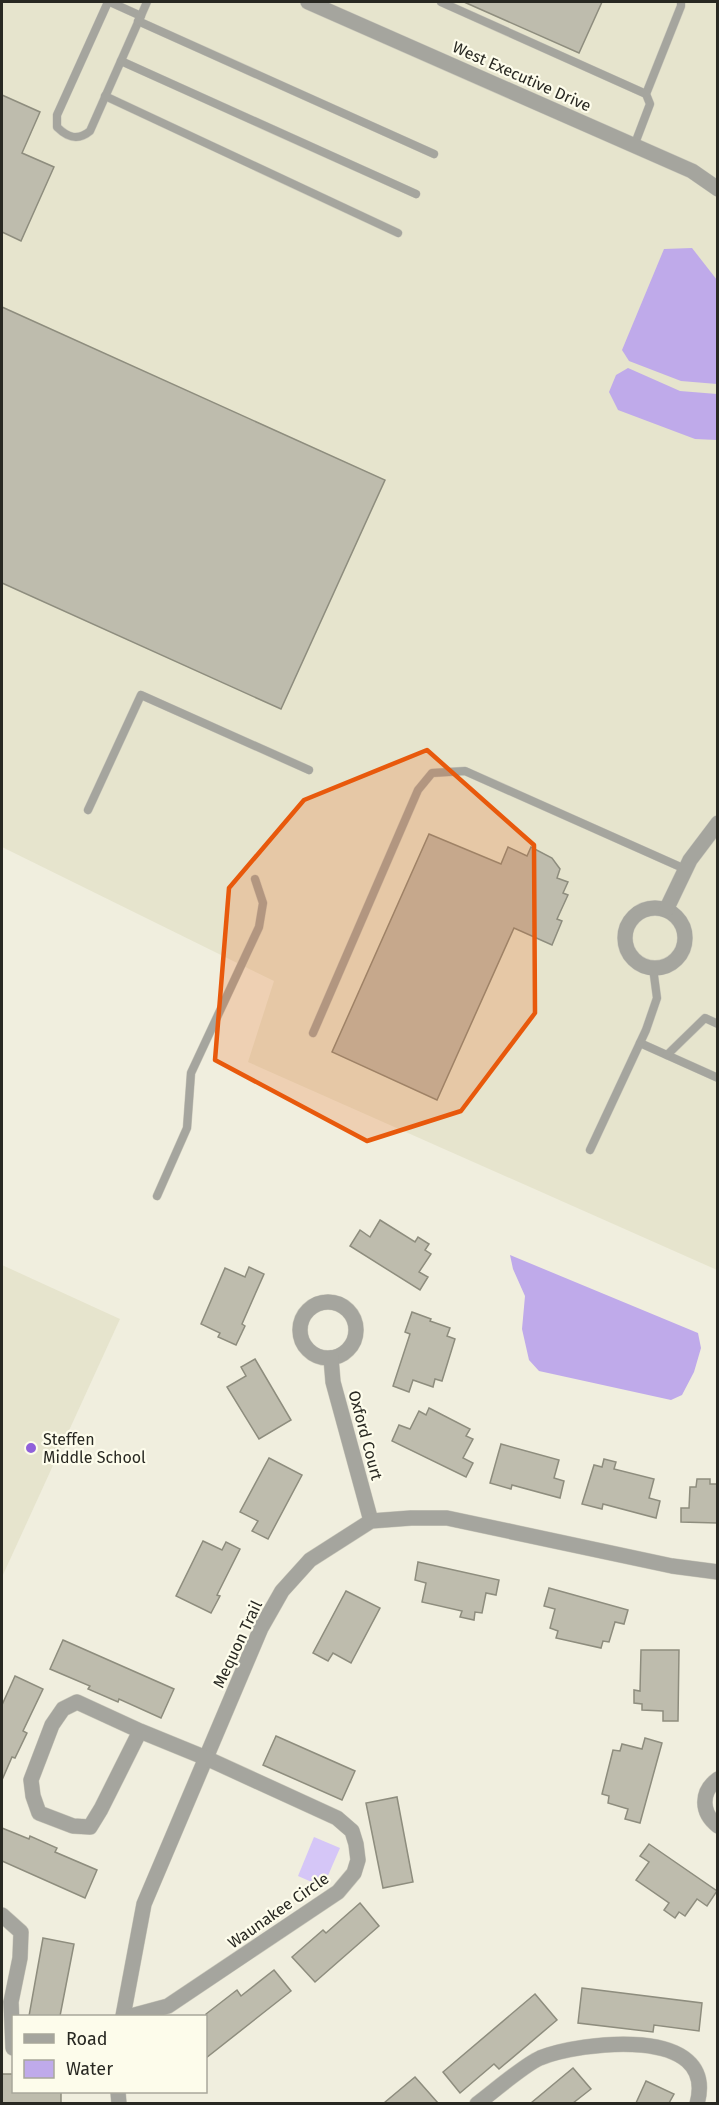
<svg xmlns="http://www.w3.org/2000/svg" width="719" height="2105" font-family="'Fira Sans',sans-serif">
<style>
.built{fill:#e6e4cd}
.green{fill:#d5c6f7}
.water{fill:#bfaaea}
.building{fill:#bebcad;stroke:#8e8d7e;stroke-width:1.5}
.lines{fill:none;stroke-linecap:round;stroke-linejoin:round}
.service-casing{stroke:#cccabc;stroke-width:9}
.minor-casing{stroke:#cccabc;stroke-width:16}
.service{stroke:#a5a59e;stroke-width:8}
.minor{stroke:#a5a59e;stroke-width:15}
.marked{fill:#e8590c;fill-opacity:0.2;stroke:#e8590c;stroke-width:4.5;stroke-linejoin:round}
.poi-dot{fill:#9061da;stroke:#fdfceb;stroke-width:2}
.labels{text-anchor:middle;stroke-width:4.5;stroke-linejoin:round;paint-order:stroke}
.street-label{font-size:16px;fill:#282822;stroke:#fdfceb}
.poi-label{font-size:16px;fill:#282822;stroke:#fdfceb;text-anchor:start}
</style>
<rect width="100%" height="100%" fill="#f0eede"/>
<!-- built -->
<g class="built">
<path d="M2 2H717V1270L248 1062 274 981 2 847Z"/>
<path d="M2 1265 120 1319 2 1577Z"/>
</g>
<!-- green -->
<path class="green" d="M314 1837 340 1848 323 1887 298 1876Z"/>
<!-- water -->
<g class="water">
<path d="M692 248 717 280V384L681 381 629 361 622 350 664 249Z"/>
<path d="M628 368 680 391 717 394V440L695 439 618 410 609 392 616 375Z"/>
<path d="M510 1255 698 1333 701 1348 694 1372 682 1395 671 1400 539 1371 529 1360 522 1329 525 1296 513 1269Z"/>
</g>
<!-- building -->
<g class="building">
<path d="M464 2H602L579 53Z"/>
<path d="M2 95 40 112 22 153 54 167 21 241 2 232Z"/>
<path d="M2 307 385 480 281 709 2 583Z"/>
<path d="M429 834 501 864 508 847 527 856 531 847 552 858 560 869 557 878 568 882 563 893 568 895 557 919 562 921 552 945 514 928 437 1100 332 1052Z"/>
<path d="M380 1220 415 1242 418 1237 429 1244 425 1250 431 1254 419 1272 428 1277 420 1290 350 1246 360 1230 370 1237Z"/>
<path d="M249 1267 264 1274 242 1324 245 1326 236 1345 218 1337 220 1333 201 1324 225 1268 245 1277Z"/>
<path d="M412 1312 431 1319 430 1321 450 1328 447 1336 455 1339 442 1381 435 1379 433 1387 413 1380 409 1392 393 1386 410 1334 405 1332Z"/>
<path d="M255 1359 291 1420 259 1439 227 1387 246 1376 241 1367Z"/>
<path d="M429 1408 470 1429 466 1436 473 1439 463 1458 473 1463 466 1477 392 1441 399 1425 410 1429 419 1411 426 1415Z"/>
<path d="M501 1444 559 1460 554 1478 564 1481 560 1498 512 1485 511 1489 490 1483Z"/>
<path d="M269 1458 302 1475 268 1539 252 1531 258 1521 240 1512Z"/>
<path d="M604 1459 616 1462 614 1469 654 1479 649 1498 660 1501 656 1518 603 1504 602 1509 582 1504 594 1465 602 1467Z"/>
<path d="M697 1479H710V1484H717V1523L681 1522V1508H689L690 1487H696Z"/>
<path d="M203 1541 222 1550 226 1542 240 1549 217 1595 220 1596 211 1613 176 1596Z"/>
<path d="M418 1562 499 1580 496 1595 486 1593 482 1613 475 1612 474 1620 460 1617 462 1611 422 1602 426 1583 415 1580Z"/>
<path d="M549 1588 628 1610 624 1624 615 1622 609 1642 603 1641 601 1648 556 1638 558 1631 550 1628 555 1609 544 1606Z"/>
<path d="M346 1591 380 1608 351 1663 333 1653 328 1661 313 1653Z"/>
<path d="M63 1640 174 1689 161 1718 119 1699 118 1702 88 1689 90 1686 50 1669Z"/>
<path d="M641 1650H679L678 1721H663V1711L642 1710V1704L634 1703V1690L640 1691Z"/>
<path d="M15 1676 43 1689 23 1731 27 1733 15 1758 12 1757 2 1780V1705Z"/>
<path d="M276 1736 355 1771 342 1800 263 1765Z"/>
<path d="M645 1738 662 1743 640 1823 625 1819 628 1809 608 1803 609 1796 602 1794 613 1750 620 1751 622 1744 642 1749Z"/>
<path d="M397 1797 413 1882 383 1888 366 1803Z"/>
<path d="M2 1828 29 1839 30 1836 57 1848 55 1852 97 1870 85 1898 2 1861Z"/>
<path d="M649 1844 717 1891 707 1906 697 1899 685 1916 679 1912 675 1918 664 1910 669 1903 636 1880 649 1862 640 1856Z"/>
<path d="M360 1903 379 1926 315 1982 292 1957 323 1930 326 1933Z"/>
<path d="M43 1938 74 1944 60 2016H29Z"/>
<path d="M274 1970 291 1991 206 2058V2014L237 1990 241 1996Z"/>
<path d="M582 1988 702 2003 699 2031 654 2025 653 2032 578 2023Z"/>
<path d="M535 1994 557 2020 499 2069 494 2064 460 2093 443 2072Z"/>
<path d="M573 2068 591 2089 573 2103H531Z"/>
<path d="M2 2074H14V2091H61V2103H2Z"/>
<path d="M415 2077 438 2103H384Z"/>
<path d="M646 2081 674 2094 669 2103H636Z"/>
</g>
<g class="lines">
<defs>
<g id="service">
<path d="M108 2 57 115V127C68 138 78 141 90 131L147 2"/>
<path d="M110 2 141 16"/>
<path d="M441 2 646 94 650 104 634 146"/>
<path d="M138 21 434 154"/>
<path d="M121 61 416 194"/>
<path d="M646 94 681 6V2"/>
<path d="M105 96 398 233"/>
<path d="M88 810 141 695 309 770"/>
<path d="M313 1033 418 790 432 773 465 771 685 869"/>
<path d="M640 1043 718 1078"/>
<path d="M667 1055 705 1018 718 1024"/>
<path d="M590 1150 646 1030 657 998 653 968"/>
<path d="M157 1196 187 1128 191 1073 259 927 263 903 255 879"/>
</g>
<g id="minor">
<path d="M308 2 692 171 718 189"/>
<circle cx="655" cy="938" r="30"/>
<path d="M666 910 690 860 718 823"/>
<circle cx="328" cy="1330" r="28"/>
<path d="M331 1358 333 1382 371 1521"/>
<path d="M718 1779C700 1792 701 1813 718 1826"/>
<path d="M2 1915 21 1932 20 1958 11 2002 13 2048"/>
<path d="M123 2016 144 1904 261 1628 282 1591 310 1560 371 1521 411 1518H447L672 1566 718 1572"/>
<path d="M131 2016 168 2006 338 1892 354 1873 358 1860 356 1844 352 1831 337 1818 206 1758 140 1731 77 1702 63 1709 52 1725 31 1780 33 1796 39 1813 73 1826 90 1827 101 1809 140 1731"/>
<path d="M118 2092 119 2104"/>
<path d="M477 2104C493 2092 524 2065 540 2058 580 2042 719 2024 697 2104"/>
</g>
</defs>
<!-- service casing -->
<use href="#service" class="service-casing"/>
<!-- minor casing -->
<use href="#minor" class="minor-casing"/>
<!-- service -->
<use href="#service" class="service"/>
<!-- minor -->
<use href="#minor" class="minor"/>
</g>
<!-- marked area -->
<path class="marked" d="M427 750 534 845 535 1013 461 1111 367 1141 215 1060 229 888 304 800Z"/>
<!-- markers -->
<circle class="poi-dot" cx="31" cy="1448" r="6"/>
<g class="labels">
<!-- street labels -->
<g class="street-label">
<text transform="translate(522 76) rotate(24)" y="6">West Executive Drive</text>
<text transform="translate(366 1435) rotate(75)" y="6">Oxford Court</text>
<text transform="translate(237 1644) rotate(-65)" y="6">Mequon Trail</text>
<text transform="translate(278 1910) rotate(-35)" y="6">Waunakee Circle</text>
</g>
<!-- poi labels -->
<g class="poi-label">
<text x="43" y="1445">Steffen<tspan x="43" dy="18">Middle School</tspan></text>
</g>
</g>
<!-- border -->
<rect width="719" height="2105" fill="none" stroke="#282822" stroke-width="6"/>
<!-- legend -->
<rect x="12" y="2015" width="195" height="78" fill="#fdfceb" stroke="#a8a79b" stroke-width="1.5"/>
<rect x="24" y="2034" width="30" height="9" fill="#a5a59e" stroke="#a8a79b" stroke-width="1.5"/>
<text x="66" y="2045" font-size="18" fill="#282822">Road</text>
<rect x="24" y="2060" width="30" height="18" fill="#bfaaea" stroke="#a8a79b" stroke-width="1.5"/>
<text x="66" y="2075" font-size="18" fill="#282822">Water</text>
</svg>
